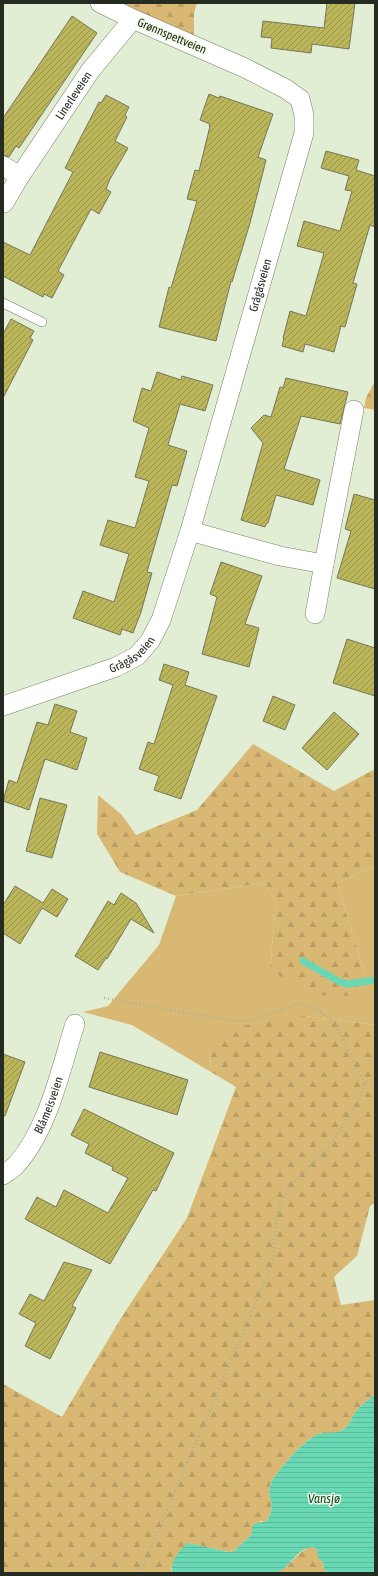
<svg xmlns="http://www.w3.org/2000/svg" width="378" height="1576" font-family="'Asap Condensed',sans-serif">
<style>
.green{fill:#d9b874}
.forest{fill:url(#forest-firs)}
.water{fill:url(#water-rules)}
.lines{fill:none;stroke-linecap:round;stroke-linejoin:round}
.stream{stroke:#69d8b4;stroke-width:7}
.building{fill:url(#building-hatch);stroke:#77765c}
.lane-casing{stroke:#768168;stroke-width:10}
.street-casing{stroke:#768168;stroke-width:20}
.path{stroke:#a7b19b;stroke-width:2.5;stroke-dasharray:1 3;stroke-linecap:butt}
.lane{stroke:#fff;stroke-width:9}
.street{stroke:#fff;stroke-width:19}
.labels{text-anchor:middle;stroke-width:3;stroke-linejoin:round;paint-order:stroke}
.street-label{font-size:12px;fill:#262b21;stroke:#effbe0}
.water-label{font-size:13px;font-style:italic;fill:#164637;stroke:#effbe0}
</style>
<defs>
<pattern id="forest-firs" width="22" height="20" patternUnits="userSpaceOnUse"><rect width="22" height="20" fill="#d9b874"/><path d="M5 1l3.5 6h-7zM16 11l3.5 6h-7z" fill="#ba9e64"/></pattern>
<pattern id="water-rules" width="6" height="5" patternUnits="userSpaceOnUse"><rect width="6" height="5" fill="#69d8b4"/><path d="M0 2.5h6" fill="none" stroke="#5bba9a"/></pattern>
<pattern id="building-hatch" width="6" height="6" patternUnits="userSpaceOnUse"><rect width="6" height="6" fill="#bbb65a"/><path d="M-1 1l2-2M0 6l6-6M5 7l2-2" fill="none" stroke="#98944a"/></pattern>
</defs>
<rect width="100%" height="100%" fill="#e2eed3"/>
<!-- green -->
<path class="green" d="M375 866V1025L305 1016 210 1050 211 1072 132 1025 83 1012 108 1006 159 945 176 896 265 883 276 902 270 970 364 972 337 883Z"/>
<!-- forest -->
<g class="forest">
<path d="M117 3H197L194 13V37Z"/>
<path d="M375 381V410L364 408 366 398Z"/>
<path d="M253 744 334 791 375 769V866L337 883 364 972 353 996 314 995 270 970 276 902 265 883 176 896 120 872 97 834 98 795 122 815 136 835 197 810Z"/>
<path d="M305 1016 375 1025V1203L370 1206 357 1256 334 1277 341 1305 375 1300V1394C370 1399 364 1402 359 1408 352 1414 351 1424 343 1430 335 1435 322 1434 313 1437 304 1441 281 1467 275 1476 262 1494 276 1499 270 1514 269 1517 267 1519 266 1522L260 1521 252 1534 234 1551 228 1552 188 1543 171 1568 172 1573H3V1384L62 1417 121 1318 187 1218 236 1087 211 1072 210 1050 222 1037 238 1026Z"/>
<path d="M310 1547 316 1548 323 1562 324 1570 330 1573H275C280 1570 285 1567 289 1564 298 1556 298 1552 310 1547Z"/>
</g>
<!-- water -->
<path class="water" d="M375 1394V1573H330L324 1570 323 1562 317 1557 318 1552 316 1548C296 1544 292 1570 274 1573 264 1574 253 1573 243 1573 219 1573 196 1573 172 1573 170 1561 179 1550 188 1543L228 1552 234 1551 252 1534V1527C256 1522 259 1522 266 1522 267 1519 270 1516 270 1514 276 1499 262 1494 275 1476 283 1465 307 1437 319 1434 326 1431 336 1434 343 1430 351 1424 352 1414 359 1408 364 1402 370 1399 375 1394Z"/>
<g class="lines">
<!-- stream -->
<path class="stream" d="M303 961 340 982 348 984 375 980"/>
</g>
<!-- building -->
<g class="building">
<path d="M327 3H355L349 49 312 44 311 53 271 48 272 38 261 37 263 21 324 28Z"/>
<path d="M72 16 97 33 19 148 16 146 9 157 3 155V118Z"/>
<path d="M209 94 219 98 220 96 273 114 258 157 266 160 250 223 232 282 231 281 216 341 159 327 169 287 171 288 197 201 187 199 195 170 199 171 210 126H209L210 124 200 120Z"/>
<path d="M106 95 129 107 125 115 127 117 115 141 128 148 110 179 106 189 111 192 99 214 91 209 58 271 64 275 52 298 44 294 43 297 3 276V242L30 255 73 172 65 168 99 102 101 103Z"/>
<path d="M326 151 359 160 356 170 375 176V227L370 225 353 283 357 284 345 327 341 326 334 352 305 344 303 352 282 346 284 338H283L290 311 306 316 324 253 297 246 304 221 340 231 352 191 345 190 349 176 321 168Z"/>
<path d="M11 319 34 331 30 338 33 340 3 398V334Z"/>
<path d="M157 372 181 380 182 376 213 385 205 411 180 404 168 445 187 451 177 486 172 485 147 572 152 573 141 612 133 633 122 629 120 635 73 618 83 591 114 602 129 554 100 545 108 520 135 528 149 481 135 477 149 428 133 421 142 388 151 391Z"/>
<path d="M286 378 348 392 340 424 301 416 284 469 320 480 313 505 276 495 268 523H267L265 527 241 520 263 443 251 428 264 415 271 417 280 387 283 388Z"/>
<path d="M354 494 375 500V589L337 578 351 531 345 529Z"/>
<path d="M221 562 262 576 245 624 259 628 249 667 202 654 217 597 210 594Z"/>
<path d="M347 639 375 648V696L333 683Z"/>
<path d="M164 664 189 672 185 685 217 696 181 799 154 790 159 776 139 769 148 742 154 744 173 685 159 680Z"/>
<path d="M273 696 295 705 285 730 263 721Z"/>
<path d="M55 704 77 711 70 732 87 738 77 770 45 759 29 810 3 801 9 780 17 783 37 722 48 725Z"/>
<path d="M334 712 359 734 327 770 302 748Z"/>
<path d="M40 798 67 805 52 858 26 851Z"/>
<path d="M15 886 43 903 52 889 68 899 57 917 42 908 20 944 3 933V905Z"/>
<path d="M121 893 136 903 154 933 131 919 107 959 106 958 98 970 75 956 108 901 114 905Z"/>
<path d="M100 1052 188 1080 177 1115 89 1087Z"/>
<path d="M3 1054 25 1062 5 1116 3 1115Z"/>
<path d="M84 1109 174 1153 156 1191 153 1190 110 1264 25 1219 37 1197 56 1207 64 1190 108 1213 128 1178 112 1170 113 1167 85 1153 89 1144 71 1135Z"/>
<path d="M64 1262 92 1270 72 1306 76 1308 50 1359 25 1346 36 1323 19 1314 30 1294 44 1301Z"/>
</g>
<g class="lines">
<defs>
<path id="lane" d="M3 303 42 322"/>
<g id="street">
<path d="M3 166 20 176"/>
<path id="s1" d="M4 203 20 176 90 71 133 19"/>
<path d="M190 531 280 556 324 564 315 614"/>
<path d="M324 564 354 410"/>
<path id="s2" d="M3 706 116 667 137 656 150 641 161 620 190 531 304 133V115L300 99 286 89 245 68 133 19 100 3"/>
<path id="s3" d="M3 1175C7 1172 12 1169 15 1166 48 1131 61 1068 75 1024"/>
</g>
</defs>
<!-- lane casing -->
<use href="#lane" class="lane-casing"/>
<!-- street casing -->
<use href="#street" class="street-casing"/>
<!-- path -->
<g class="path">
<path d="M104 998 235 1021H250L301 1003 315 1008 334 1022 365 1083"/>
<path d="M140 1573 272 1265 275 1228 279 1206 288 1189 312 1163 329 1148 355 1107 365 1083 375 1079"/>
</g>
<!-- lane -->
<use href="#lane" class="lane"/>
<!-- street -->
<use href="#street" class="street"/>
</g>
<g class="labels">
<!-- street labels -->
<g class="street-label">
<text transform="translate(172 36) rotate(23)" y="4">Grønnspettveien</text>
<text dy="4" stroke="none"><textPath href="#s1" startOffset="128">Linerleveien</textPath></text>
<text dy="4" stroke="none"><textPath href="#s2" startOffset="536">Grågåsveien</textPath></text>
<text dy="4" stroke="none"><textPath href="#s2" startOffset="140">Grågåsveien</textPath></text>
<text dy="4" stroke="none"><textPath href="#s3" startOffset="85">Blåmeisveien</textPath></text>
</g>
<!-- water labels -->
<g class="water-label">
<text x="324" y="1503">Vansjø</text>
</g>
</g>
<!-- border -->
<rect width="378" height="1576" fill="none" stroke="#262b21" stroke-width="8"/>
</svg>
